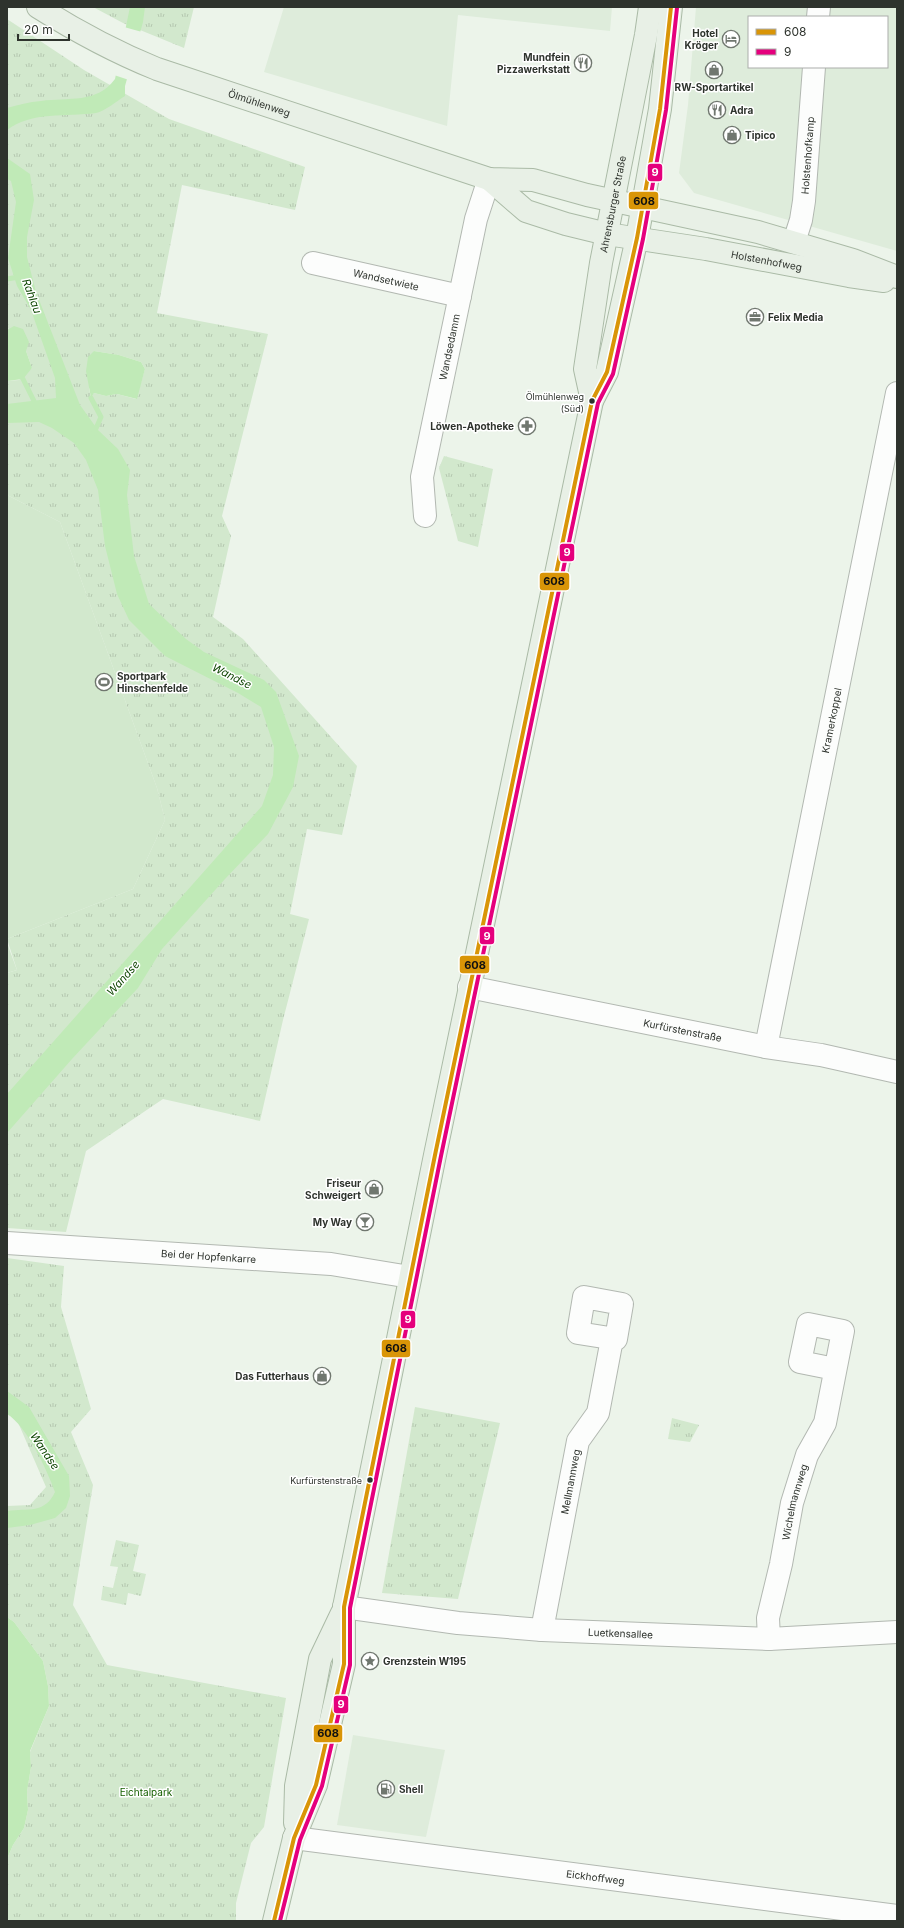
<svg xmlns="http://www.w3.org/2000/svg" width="904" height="1928" font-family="Inter,sans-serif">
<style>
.built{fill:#deecdb;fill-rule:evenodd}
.grass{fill:#d2e8cd}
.park{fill:url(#park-tufts);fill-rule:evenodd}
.water{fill:#c0eab7}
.pier{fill:#ecf4ea}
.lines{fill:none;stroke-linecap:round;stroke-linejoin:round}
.stream{stroke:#c0eab7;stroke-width:5}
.minor-casing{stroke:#b2b8b1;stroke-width:24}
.major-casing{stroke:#aabaa6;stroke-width:24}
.minor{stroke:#fcfdfc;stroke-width:22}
.major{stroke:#e8f0e6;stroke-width:22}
.bus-1-casing{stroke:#fff;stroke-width:7}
.bus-2-casing{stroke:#fff;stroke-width:7}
.bus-1{stroke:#d99507;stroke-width:4}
.bus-2{stroke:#e5007d;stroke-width:4}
.bus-dot{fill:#2e332d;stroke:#fff;stroke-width:1.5}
.labels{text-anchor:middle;stroke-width:3;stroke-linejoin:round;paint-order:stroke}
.bus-label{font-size:9px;fill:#2e332d;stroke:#fff;text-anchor:end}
.poi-label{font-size:10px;font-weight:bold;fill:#2e332d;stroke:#fff;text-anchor:end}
.street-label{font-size:10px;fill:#2e332d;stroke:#fff}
.park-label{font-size:10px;fill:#166000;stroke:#fff}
.water-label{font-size:11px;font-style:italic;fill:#0d4500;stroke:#fff}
.line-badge{stroke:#fff;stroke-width:1.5}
.badge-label{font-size:11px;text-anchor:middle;font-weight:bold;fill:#fff}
.pale-badge-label{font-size:11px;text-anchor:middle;font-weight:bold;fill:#111}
</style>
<defs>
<pattern id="park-tufts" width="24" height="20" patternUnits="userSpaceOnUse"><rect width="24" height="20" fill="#d2e8cd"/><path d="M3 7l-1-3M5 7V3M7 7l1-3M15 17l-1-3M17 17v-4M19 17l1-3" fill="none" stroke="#b5c7b0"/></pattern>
</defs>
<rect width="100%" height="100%" fill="#ecf4ea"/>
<!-- built -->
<g class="built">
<path d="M284 7H612L610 31 458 15 447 126 264 72Z"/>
<path d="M696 7H897V251L694 193 679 173 688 105ZM749 17H887V67H749Z"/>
<path d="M353 1735 445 1750 426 1837 337 1825Z"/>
</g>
<!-- grass -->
<g class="grass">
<path d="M7 495 60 522 157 788 165 820 133 889 7 939Z"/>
<path d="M7 943 17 970 7 973Z"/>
</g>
<!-- park -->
<g class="park">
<path d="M93 7H194L184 48 123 23Z"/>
<path d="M7 19 84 70 169 119 305 167 295 210 182 185 157 313 268 334 222 516 231 536 213 617 243 639 357 766 342 835 307 829 290 914 309 919 283 1020 260 1121 163 1099 86 1151 66 1232 7 1228V973L17 970 7 939 133 889 165 820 157 788 60 522 7 495V381L19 380 32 368 26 351 8 328 7 330ZM94 351 119 355 141 362 145 369 136 399 117 394 106 396 94 393 91 397 89 389Z"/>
<path d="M444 456 493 469 478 547 458 541 439 468Z"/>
<path d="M7 1258 64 1266 61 1307 91 1409 71 1432 93 1485 73 1605 107 1665 286 1698 264 1827 251 1843 236 1903V1921H9L7 1917V1859L13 1845 24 1828 28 1810 27 1792 31 1767 30 1752 49 1706 48 1686 43 1661 14 1622 7 1617V1506L30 1505 46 1487 7 1397Z"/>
<path d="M415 1407 500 1423 458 1599 382 1593Z"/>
<path d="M672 1418 699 1425 690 1442 668 1439Z"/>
<path d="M116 1540 139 1545 133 1571 146 1574 141 1596 128 1593 126 1605 101 1600 103 1586 113 1588 118 1567 110 1566Z"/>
</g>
<!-- water -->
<g class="water">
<path d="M130 7H145L143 22 125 86V96C117 101 105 111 96 113 66 117 32 111 7 130V108C18 105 29 102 41 101 68 97 97 104 115 79Z"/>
<path d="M7 158 30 174 34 200 27 237V257L36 292 80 405 98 430 118 449 130 470 127 495 134 556 149 604 186 639 204 652 264 680 276 692 299 756 293 787 268 834 225 879 162 949 138 988 72 1059 7 1133V1094L262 806 273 775 274 747 261 707 238 693 165 656 129 620 117 594 105 546 98 490 86 460 74 443 52 428 39 422 7 423V404L56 398 55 378 31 310 17 286 8 258 16 202 11 181 7 179Z"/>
<path d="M14 326 23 329 29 342 26 351 32 368 23 379 7 381V330Z"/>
<path d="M94 351 119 355 141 362 145 369 137 399 117 394 106 396 94 393 91 398 86 371 88 357Z"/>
<path d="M7 1391 29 1407 69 1476 70 1496 66 1508 55 1518 30 1525 7 1528V1511C28 1508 45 1514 55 1492 47 1470 27 1426 7 1414Z"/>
<path d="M7 1617 14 1622 43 1661 48 1686 49 1706 30 1751 31 1767 27 1792 28 1810 24 1828 13 1845 7 1859Z"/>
</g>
<!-- pier -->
<path class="pier" d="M124 27 142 32 129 80 114 75Z"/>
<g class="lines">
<!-- stream -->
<g class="stream">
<path d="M7 279 19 277"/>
<path d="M23 379 37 407"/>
<path d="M91 398 101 417 94 433"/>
</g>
<defs>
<g id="minor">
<path d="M818 17 819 7"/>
<path id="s1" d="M794 242 801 220 804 201 814 67"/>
<path id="s2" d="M313 263 460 296"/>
<path id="s3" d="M425 516 422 477 476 219 489 179"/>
<path id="s4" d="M469 987 766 1047 821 1055 897 1072"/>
<path id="s5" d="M766 1047 897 393"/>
<path id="s6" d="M7 1243 331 1264 410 1277"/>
<path d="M584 1297 622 1304 616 1339 578 1333Z"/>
<path id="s7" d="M344 1607 458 1623 542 1630 769 1639 897 1632"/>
<path id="s8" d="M542 1630 578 1441 598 1413 612 1339"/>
<path id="s9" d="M769 1639 768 1618 781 1564 792 1503 807 1455 825 1423 843 1331 808 1324 800 1362 835 1369"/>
<path id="s10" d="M294 1838 897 1916"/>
</g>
<g id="major">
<path id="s11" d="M38 7C76 31 115 52 157 69L489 179 533 180 587 195 758 232 853 260 897 277"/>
<path id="s12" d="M489 179 526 211 566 224 607 234 706 249 849 276 884 281"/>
<path id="s13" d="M592 401 585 369 601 263 646 35 650 7"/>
<path d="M295 1823 296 1786 320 1659 342 1613"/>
<path d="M274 1921 294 1838 316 1785 344 1664V1607L435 1155 592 401 607 372 637 238 660 109 671 7"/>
</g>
</defs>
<!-- minor casing -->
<use href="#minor" class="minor-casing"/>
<!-- major casing -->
<use href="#major" class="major-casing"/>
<!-- minor -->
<use href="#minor" class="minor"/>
<!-- major -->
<use href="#major" class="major"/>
<defs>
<path id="bus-1" d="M274 1921 294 1838 316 1785 344 1664V1607L435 1155 592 401 607 372 637 238 660 109 671 7"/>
<path id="bus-2" d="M280 1921 300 1840 322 1786 350 1665V1608L441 1156 598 403 613 374 643 239 666 110 677 8"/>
</defs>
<!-- bus-1 casing -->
<use href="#bus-1" class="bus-1-casing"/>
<!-- bus-2 casing -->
<use href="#bus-2" class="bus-2-casing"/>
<!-- bus-1 -->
<use href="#bus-1" class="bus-1"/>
<!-- bus-2 -->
<use href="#bus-2" class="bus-2"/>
</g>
<!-- icons -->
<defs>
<symbol id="hotel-ring" viewBox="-11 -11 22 22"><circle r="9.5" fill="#fff" stroke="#70776f" stroke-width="1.5"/><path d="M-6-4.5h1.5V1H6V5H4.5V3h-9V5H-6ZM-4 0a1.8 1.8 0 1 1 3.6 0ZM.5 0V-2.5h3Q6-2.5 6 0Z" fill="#70776f"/></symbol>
<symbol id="restaurant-ring" viewBox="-11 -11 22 22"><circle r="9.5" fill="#fff" stroke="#70776f" stroke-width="1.5"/><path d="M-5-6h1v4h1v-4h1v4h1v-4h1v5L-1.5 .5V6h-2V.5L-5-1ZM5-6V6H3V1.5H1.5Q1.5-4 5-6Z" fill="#70776f"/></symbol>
<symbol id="shop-ring" viewBox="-11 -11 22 22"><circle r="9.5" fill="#fff" stroke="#70776f" stroke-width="1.5"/><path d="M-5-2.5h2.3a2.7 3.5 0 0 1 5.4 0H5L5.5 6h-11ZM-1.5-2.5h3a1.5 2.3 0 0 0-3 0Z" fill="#70776f"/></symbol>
<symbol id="office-ring" viewBox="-11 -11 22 22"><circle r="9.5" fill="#fff" stroke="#70776f" stroke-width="1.5"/><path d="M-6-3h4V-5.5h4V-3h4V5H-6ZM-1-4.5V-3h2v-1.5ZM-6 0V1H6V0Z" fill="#70776f"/></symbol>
<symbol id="pharmacy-ring" viewBox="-11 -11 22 22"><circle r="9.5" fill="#fff" stroke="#70776f" stroke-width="1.5"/><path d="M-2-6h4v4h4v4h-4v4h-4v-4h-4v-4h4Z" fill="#70776f"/></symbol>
<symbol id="stadium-ring" viewBox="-11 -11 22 22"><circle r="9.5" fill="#fff" stroke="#70776f" stroke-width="1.5"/><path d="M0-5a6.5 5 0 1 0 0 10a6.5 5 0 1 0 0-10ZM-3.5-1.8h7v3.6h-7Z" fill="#70776f"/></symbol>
<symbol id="bar-ring" viewBox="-11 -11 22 22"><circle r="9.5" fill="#fff" stroke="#70776f" stroke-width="1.5"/><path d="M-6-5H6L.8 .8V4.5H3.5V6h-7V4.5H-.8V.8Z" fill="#70776f"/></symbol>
<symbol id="sight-ring" viewBox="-11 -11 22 22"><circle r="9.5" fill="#fff" stroke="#70776f" stroke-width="1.5"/><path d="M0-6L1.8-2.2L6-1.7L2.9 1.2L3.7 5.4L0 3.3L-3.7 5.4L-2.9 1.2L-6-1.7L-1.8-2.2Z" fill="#70776f"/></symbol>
<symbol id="fuel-ring" viewBox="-11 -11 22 22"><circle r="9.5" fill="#fff" stroke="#70776f" stroke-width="1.5"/><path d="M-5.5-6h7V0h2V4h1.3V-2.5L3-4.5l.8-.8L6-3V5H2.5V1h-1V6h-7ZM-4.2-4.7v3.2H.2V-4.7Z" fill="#70776f"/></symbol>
</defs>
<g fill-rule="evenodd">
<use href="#hotel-ring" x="721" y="29" width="20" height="20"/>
<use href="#restaurant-ring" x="573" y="53" width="20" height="20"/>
<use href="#shop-ring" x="704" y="60" width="20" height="20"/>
<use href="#restaurant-ring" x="707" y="100" width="20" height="20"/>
<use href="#shop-ring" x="722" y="125" width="20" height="20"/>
<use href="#office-ring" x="745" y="307" width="20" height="20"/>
<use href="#pharmacy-ring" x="517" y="416" width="20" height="20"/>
<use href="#stadium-ring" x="94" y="672" width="20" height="20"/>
<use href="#shop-ring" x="364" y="1179" width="20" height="20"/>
<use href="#bar-ring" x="355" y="1212" width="20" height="20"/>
<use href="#shop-ring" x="312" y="1366" width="20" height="20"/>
<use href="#sight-ring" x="360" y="1651" width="20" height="20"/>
<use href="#fuel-ring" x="376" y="1779" width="20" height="20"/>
</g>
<!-- markers -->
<g class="bus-dot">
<circle cx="592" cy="401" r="3.5"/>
<circle cx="370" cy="1480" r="3.5"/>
</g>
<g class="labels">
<!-- bus labels -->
<g class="bus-label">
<text x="584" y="400">Ölmühlenweg<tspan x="584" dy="12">(Süd)</tspan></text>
<text x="362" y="1484">Kurfürstenstraße</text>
</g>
<!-- poi labels -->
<g class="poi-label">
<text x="718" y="37">Hotel<tspan x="718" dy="12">Kröger</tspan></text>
<text x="570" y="61">Mundfein<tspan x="570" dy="12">Pizzawerkstatt</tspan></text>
<text x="714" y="91" text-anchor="middle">RW-Sportartikel</text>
<text x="730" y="114" text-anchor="start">Adra</text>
<text x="745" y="139" text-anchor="start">Tipico</text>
<text x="768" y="321" text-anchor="start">Felix Media</text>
<text x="514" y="430">Löwen-Apotheke</text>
<text x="117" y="680" text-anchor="start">Sportpark<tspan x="117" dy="12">Hinschenfelde</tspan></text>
<text x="361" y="1187">Friseur<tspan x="361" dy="12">Schweigert</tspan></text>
<text x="352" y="1226">My Way</text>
<text x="309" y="1380">Das Futterhaus</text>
<text x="383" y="1665" text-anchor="start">Grenzstein W195</text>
<text x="399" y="1793" text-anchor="start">Shell</text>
</g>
<!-- street labels -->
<g class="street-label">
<text dy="4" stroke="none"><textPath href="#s11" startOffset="242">Ölmühlenweg</textPath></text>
<text dy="4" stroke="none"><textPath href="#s1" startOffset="88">Holstenhofkamp</textPath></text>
<text dy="4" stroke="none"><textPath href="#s13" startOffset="200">Ahrensburger Straße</textPath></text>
<text dy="4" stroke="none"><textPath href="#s12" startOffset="295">Holstenhofweg</textPath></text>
<text dy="4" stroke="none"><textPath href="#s2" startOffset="75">Wandsetwiete</textPath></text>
<text dy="4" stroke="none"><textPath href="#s3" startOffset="172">Wandsedamm</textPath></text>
<text dy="4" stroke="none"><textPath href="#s5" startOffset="333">Kramerkoppel</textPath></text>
<text dy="4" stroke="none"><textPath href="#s4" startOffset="218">Kurfürstenstraße</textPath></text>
<text dy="4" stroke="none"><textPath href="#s6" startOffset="202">Bei der Hopfenkarre</textPath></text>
<text dy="4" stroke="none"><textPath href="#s8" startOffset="151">Mellmannweg</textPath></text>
<text dy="4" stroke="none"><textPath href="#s9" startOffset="140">Wichelmannweg</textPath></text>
<text dy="4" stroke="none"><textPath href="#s7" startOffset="278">Luetkensallee</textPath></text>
<text dy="4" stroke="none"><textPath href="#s10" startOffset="304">Eickhoffweg</textPath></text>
</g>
<!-- park labels -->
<g class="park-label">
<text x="146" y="1796">Eichtalpark</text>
</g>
<!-- water labels -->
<g class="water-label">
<text transform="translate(32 296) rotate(70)" y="4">Rahlau</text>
<text transform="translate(232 676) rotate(27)" y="4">Wandse</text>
<text transform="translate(123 978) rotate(-48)" y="4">Wandse</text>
<text transform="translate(45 1451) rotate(56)" y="4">Wandse</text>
</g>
</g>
<g class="line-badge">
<rect x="647" y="163" width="16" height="19" rx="4" fill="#e5007d"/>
<rect x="628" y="191" width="31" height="19" rx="4" fill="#d99507"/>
<rect x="559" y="543" width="16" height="19" rx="4" fill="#e5007d"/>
<rect x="539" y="572" width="31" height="19" rx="4" fill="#d99507"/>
<rect x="479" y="926" width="16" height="19" rx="4" fill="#e5007d"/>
<rect x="459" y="955" width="31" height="19" rx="4" fill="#d99507"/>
<rect x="400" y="1310" width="16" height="19" rx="4" fill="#e5007d"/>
<rect x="381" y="1339" width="30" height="19" rx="4" fill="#d99507"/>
<rect x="333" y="1695" width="16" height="19" rx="4" fill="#e5007d"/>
<rect x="313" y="1724" width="30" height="19" rx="4" fill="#d99507"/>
</g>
<g class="badge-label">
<text x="655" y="176">9</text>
<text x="567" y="556">9</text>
<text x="487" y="940">9</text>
<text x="408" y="1323">9</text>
<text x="341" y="1708">9</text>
</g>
<g class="pale-badge-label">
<text x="644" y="205">608</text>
<text x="554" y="585">608</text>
<text x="475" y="969">608</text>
<text x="396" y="1352">608</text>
<text x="328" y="1737">608</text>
</g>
<!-- border -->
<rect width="904" height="1928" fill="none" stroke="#2e332d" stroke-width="16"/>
<!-- legend -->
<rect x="748" y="16" width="140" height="52" fill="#ffffff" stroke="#abadab"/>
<rect x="756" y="29" width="20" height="6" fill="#d99507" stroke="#abadab"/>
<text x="784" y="36" font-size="12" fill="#2e332d">608</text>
<rect x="756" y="49" width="20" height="6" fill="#e5007d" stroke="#abadab"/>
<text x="784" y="56" font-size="12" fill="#2e332d">9</text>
<!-- scale -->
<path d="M18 34v6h51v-6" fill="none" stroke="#2e332d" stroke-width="2"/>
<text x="24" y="34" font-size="12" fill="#2e332d" stroke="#ffffff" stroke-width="3" paint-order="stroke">20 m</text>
</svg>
